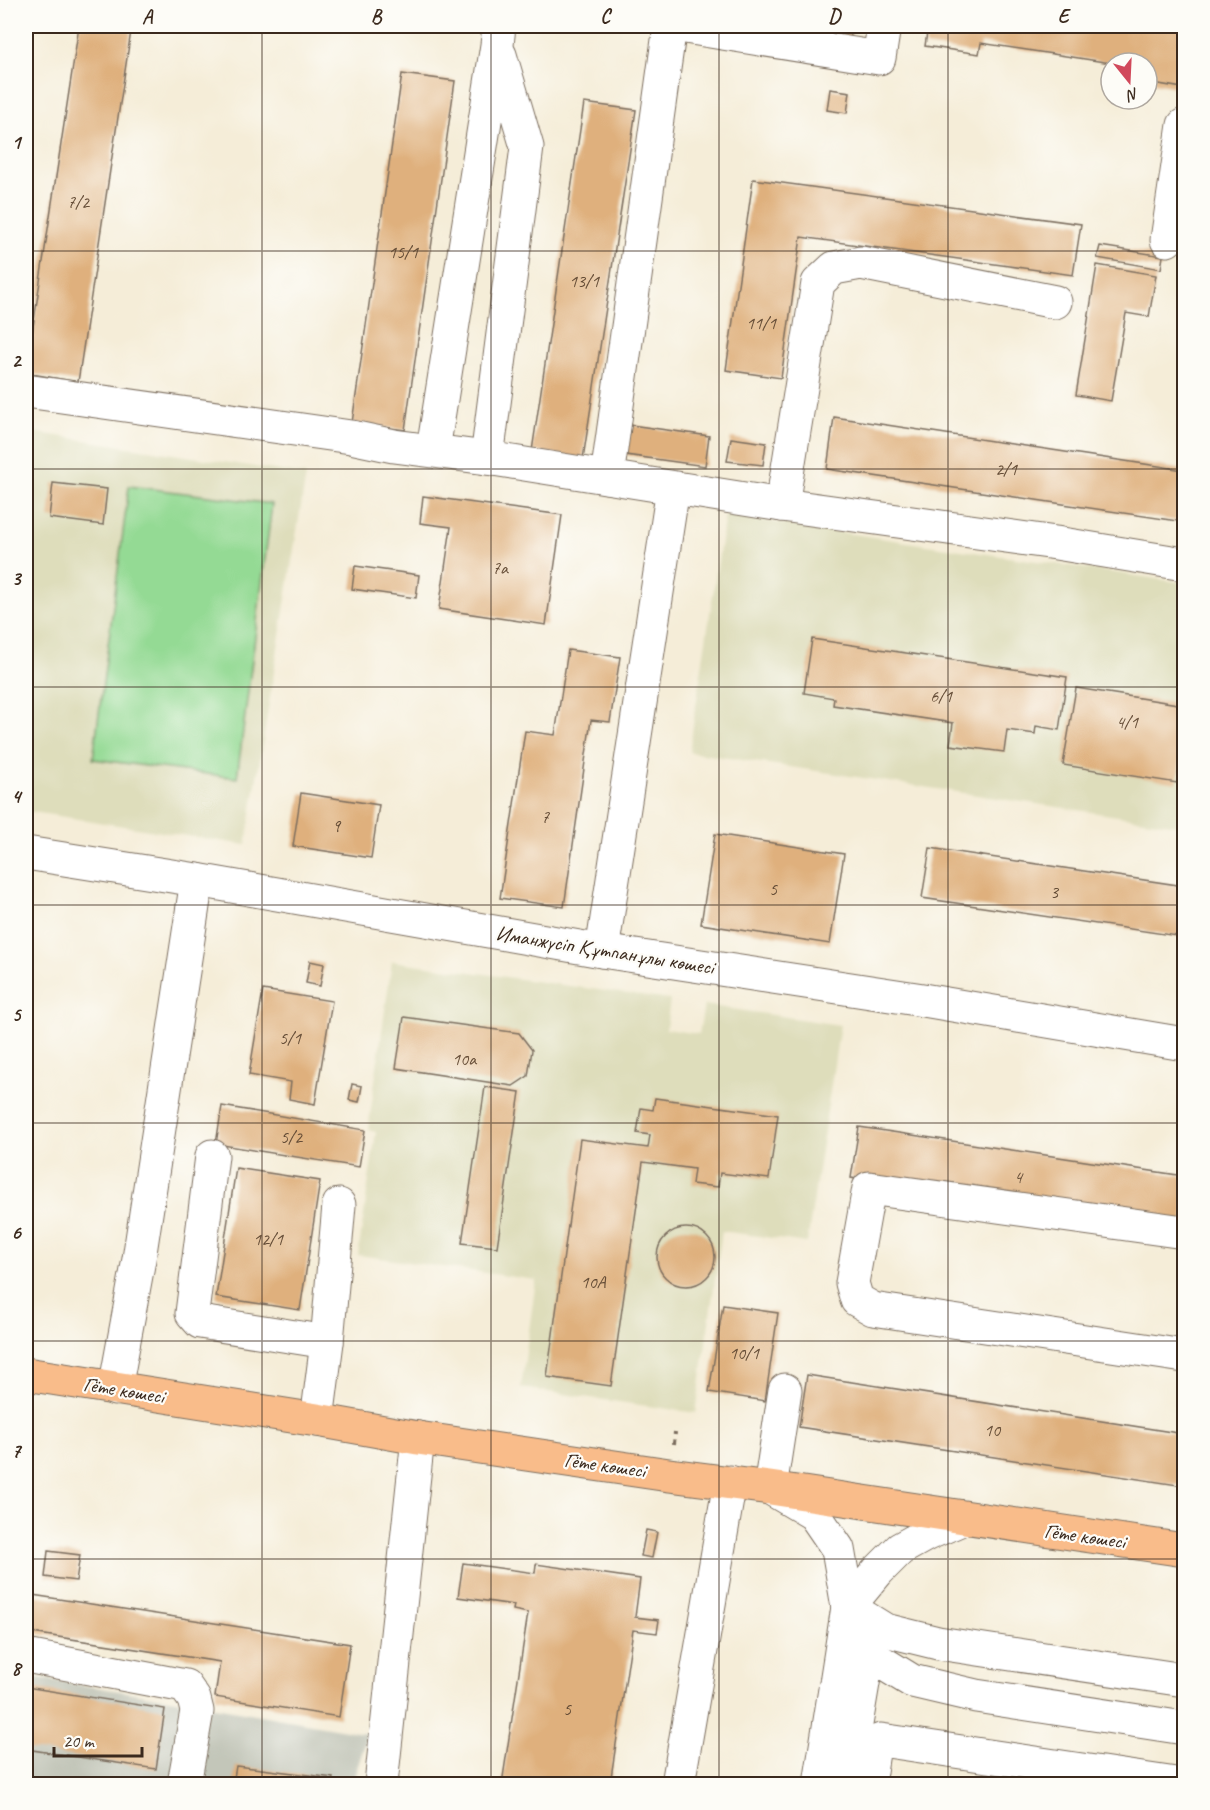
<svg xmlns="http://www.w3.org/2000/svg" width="1210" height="1810" font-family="Caveat,sans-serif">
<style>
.built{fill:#deddbb}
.industrial{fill:#c3c6b9}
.green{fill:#94da94;stroke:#688259;stroke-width:1.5}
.building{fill:#dfb07d}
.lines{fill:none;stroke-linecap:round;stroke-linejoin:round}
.minor-casing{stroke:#7c6e5f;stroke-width:35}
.major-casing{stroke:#7c6e5f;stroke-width:35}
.path{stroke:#7c6e5f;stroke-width:4;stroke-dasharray:4.5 4.5;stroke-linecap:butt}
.minor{stroke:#fff;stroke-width:33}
.major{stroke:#f9bc8a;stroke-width:33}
.grid{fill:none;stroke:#3b2a1e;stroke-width:1.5;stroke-opacity:0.55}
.labels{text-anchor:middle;stroke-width:4.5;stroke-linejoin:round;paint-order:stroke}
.number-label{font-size:18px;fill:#644c36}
.street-label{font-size:21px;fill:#3b2a1e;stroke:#fdfcf7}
.neatline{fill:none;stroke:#3b2a1e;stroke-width:2}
.grid-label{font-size:20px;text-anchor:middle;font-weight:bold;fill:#3b2a1e}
</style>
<rect width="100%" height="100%" fill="#fdfcf7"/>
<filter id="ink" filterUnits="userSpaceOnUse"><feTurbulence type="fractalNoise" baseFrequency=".0167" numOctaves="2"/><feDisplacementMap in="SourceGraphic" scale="12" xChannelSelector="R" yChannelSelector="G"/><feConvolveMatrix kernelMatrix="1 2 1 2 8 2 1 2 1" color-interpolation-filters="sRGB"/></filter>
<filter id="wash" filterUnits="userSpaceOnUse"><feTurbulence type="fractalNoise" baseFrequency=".008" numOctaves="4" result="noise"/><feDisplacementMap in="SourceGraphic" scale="24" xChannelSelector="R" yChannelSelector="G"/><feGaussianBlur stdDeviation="1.35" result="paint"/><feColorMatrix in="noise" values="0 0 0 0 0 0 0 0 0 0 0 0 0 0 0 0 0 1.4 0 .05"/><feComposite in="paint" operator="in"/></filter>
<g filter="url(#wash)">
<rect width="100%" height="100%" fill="#f5edd8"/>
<!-- built -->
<g class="built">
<path d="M26 431 306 475 246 845 26 811Z"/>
<path d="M725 515 1184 583V826L689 752Z"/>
<path d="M392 961 670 1000 666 1029 699 1034 704 1005 840 1025 807 1243 722 1231 696 1413 521 1388 536 1280 358 1255 376 1132 368 1130Z"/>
</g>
<!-- industrial -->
<path class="industrial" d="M26 1676 163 1698 368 1734 352 1784H26Z"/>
<!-- green -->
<path class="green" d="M129 486 272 504 237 778 93 759Z"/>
<g id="blocks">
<!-- building -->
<g class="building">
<path d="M79 26H93L131 31 78 382 26 373Z"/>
<path d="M785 26H852L850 40 784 29Z"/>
<path d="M928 26H1184L1183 88 1147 82V63H1111L981 43 979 54 925 46Z"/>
<path d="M402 74 455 81 405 430 352 423Z"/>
<path d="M830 89 850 92 847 113 827 110Z"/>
<path d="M584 103 636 110 583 459 532 451Z"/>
<path d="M753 179 1081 224 1073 275 801 237 781 378 726 370Z"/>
<path d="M1100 246 1163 256 1161 269 1097 258Z"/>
<path d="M1097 265 1156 275 1149 317 1126 313 1111 401 1076 395Z"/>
<path d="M834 417 1184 470V522L827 469Z"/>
<path d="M631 425 709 436 705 466 626 455Z"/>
<path d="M731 438 766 443 763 465 727 461Z"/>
<path d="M53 483 107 489 103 525 49 518Z"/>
<path d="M423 496 562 515 546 625 439 609 451 527 420 523Z"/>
<path d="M355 566 419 575 416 598 352 589Z"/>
<path d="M812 639 1067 677 1059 730 1036 726 1035 734 1007 730 1004 752 950 745 953 723 833 705 834 698 804 693Z"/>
<path d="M568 650 620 657 610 722 591 720 564 907 500 898 525 731 555 735Z"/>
<path d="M1076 688 1184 705V739L1177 783 1063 765Z"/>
<path d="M301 793 379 805 371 858 293 846Z"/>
<path d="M715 834 844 854 830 944 701 924Z"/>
<path d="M930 848 1184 886V937L922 898Z"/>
<path d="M310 961 324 964 320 986 306 983Z"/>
<path d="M263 990 332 1001 315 1104 289 1099 291 1082 249 1075Z"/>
<path d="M404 1017 519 1033 532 1050 528 1076 513 1086 396 1068Z"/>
<path d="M352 1084 362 1086 359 1102 349 1100Z"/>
<path d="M485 1087 520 1092 497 1247 462 1243Z"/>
<path d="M655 1098 778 1115 769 1179 720 1173 718 1187 692 1184 694 1169 643 1162 611 1386 547 1377 580 1139 648 1148 650 1135 637 1133 641 1108 653 1110Z"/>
<path d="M222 1106 365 1130 359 1167 216 1144Z"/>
<path d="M859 1127 1184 1176V1228L851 1178Z"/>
<path d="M236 1168 320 1181 300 1310 216 1297Z"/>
<circle cx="686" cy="1257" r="29"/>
<path d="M723 1305 778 1313 765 1401 709 1392Z"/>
<path d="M807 1375 1184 1434V1486L799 1427Z"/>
<path d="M646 1530 657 1532 652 1558 641 1556Z"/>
<path d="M48 1551 80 1555 76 1581 45 1577Z"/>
<path d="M463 1563 535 1573 536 1564 640 1579 635 1617 659 1620 657 1633 633 1630 610 1784H502L528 1613 513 1610 514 1605 458 1597Z"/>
<path d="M26 1594 350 1644 339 1717 215 1697 220 1662 26 1632Z"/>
<path d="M26 1687 165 1709 156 1769 26 1749Z"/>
<path d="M236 1766 333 1778 332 1784H233Z"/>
</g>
</g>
</g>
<g filter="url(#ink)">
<use href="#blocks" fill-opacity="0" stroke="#7c6e5f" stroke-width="1.5"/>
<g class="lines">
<defs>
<g id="minor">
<path d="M679 26 879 58 884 26"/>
<path d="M1167 240 1184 125"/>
<path d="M26 391 351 437 394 446 487 458 782 505 1056 543 1184 564"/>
<path d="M433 450 497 45 499 26"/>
<path d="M487 458 527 147 500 55"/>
<path d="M607 477 670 26"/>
<path d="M782 505 818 283 834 268 861 263 1055 302"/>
<path d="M26 853 197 880 602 951 923 1000 1184 1044"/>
<path d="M602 951 673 488"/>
<path d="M212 1156 192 1313 200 1322 327 1342"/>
<path d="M1184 1232 869 1188 852 1283 857 1300 873 1309 1184 1356"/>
<path d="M115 1389 139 1259 197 880"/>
<path d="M785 1390 770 1488 814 1514 838 1549 848 1607 868 1654 912 1681 976 1696 1184 1728"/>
<path d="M317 1420 327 1342 339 1205"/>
<path d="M848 1607 885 1630 938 1643 1184 1680"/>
<path d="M26 1656 185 1686 194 1699 197 1711 184 1784"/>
<path d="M847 1777 868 1654"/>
<path d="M381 1784 418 1438"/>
<path d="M678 1784 730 1482"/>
<path d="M820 1784 848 1607 878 1571 900 1549 927 1534 964 1518"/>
<path d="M868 1784 874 1746 876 1742 881 1740 1176 1784"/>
</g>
<path id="major" d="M26 1374 317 1420 418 1438 669 1475 770 1488 1184 1550"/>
</defs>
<!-- minor casing -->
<use href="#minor" class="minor-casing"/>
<!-- major casing -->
<use href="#major" class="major-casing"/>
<!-- path -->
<path class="path" d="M674 1444 675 1432"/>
<!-- minor -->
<use href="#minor" class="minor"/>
<!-- major -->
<use href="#major" class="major"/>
</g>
</g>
<!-- grid -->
<path class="grid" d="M262 26V1784M491 26V1784M719 26V1784M948 26V1784M26 251H1184M26 469H1184M26 687H1184M26 905H1184M26 1123H1184M26 1341H1184M26 1559H1184"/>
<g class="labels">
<!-- number labels -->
<g class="number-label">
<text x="78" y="208">7/2</text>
<text x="403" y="258">15/1</text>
<text x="584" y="287">13/1</text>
<text x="761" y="329">11/1</text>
<text x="1006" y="475">2/1</text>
<text x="500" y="574">7а</text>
<text x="941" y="702">6/1</text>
<text x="1127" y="728">4/1</text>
<text x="545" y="823">7</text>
<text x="336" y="832">9</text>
<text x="773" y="895">5</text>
<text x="1054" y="898">3</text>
<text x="290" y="1044">5/1</text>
<text x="464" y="1065">10а</text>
<text x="291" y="1143">5/2</text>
<text x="1018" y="1183">4</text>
<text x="268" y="1245">12/1</text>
<text x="593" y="1288">10А</text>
<text x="744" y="1359">10/1</text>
<text x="992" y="1436">10</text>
<text x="567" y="1715">5</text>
</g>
<!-- street labels -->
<g class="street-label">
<text transform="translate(605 950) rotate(9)" y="7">Иманжүсіп Құтпанұлы көшесі</text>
<text transform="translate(124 1390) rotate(9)" y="7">Гёте көшесі</text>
<text transform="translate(605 1465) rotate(8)" y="7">Гёте көшесі</text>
<text transform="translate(1085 1536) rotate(8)" y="7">Гёте көшесі</text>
</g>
</g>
<!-- margin -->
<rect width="1210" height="1810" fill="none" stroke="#fdfcf7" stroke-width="66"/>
<!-- north arrow -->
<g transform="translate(1129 81) rotate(162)"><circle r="28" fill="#fdfcf7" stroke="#afa8a0" stroke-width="1.5"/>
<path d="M0-4.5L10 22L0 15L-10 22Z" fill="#d1495b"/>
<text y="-9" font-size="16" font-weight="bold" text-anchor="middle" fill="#3b2a1e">N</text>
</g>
<!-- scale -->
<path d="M54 1747v9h88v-9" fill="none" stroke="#3b2a1e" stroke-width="3"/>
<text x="63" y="1747" font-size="18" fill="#3b2a1e" stroke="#fdfcf7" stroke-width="4.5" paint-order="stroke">20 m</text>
<rect x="33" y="33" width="1144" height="1744" class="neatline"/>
<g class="grid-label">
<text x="147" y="23">A</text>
<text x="376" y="23">B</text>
<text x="605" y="23">C</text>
<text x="834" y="23">D</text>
<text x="1063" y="23">E</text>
<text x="16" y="149">1</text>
<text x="16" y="367">2</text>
<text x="16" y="585">3</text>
<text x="16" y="803">4</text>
<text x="16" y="1021">5</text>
<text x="16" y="1239">6</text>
<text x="16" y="1457">7</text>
<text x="16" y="1675">8</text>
</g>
</svg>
